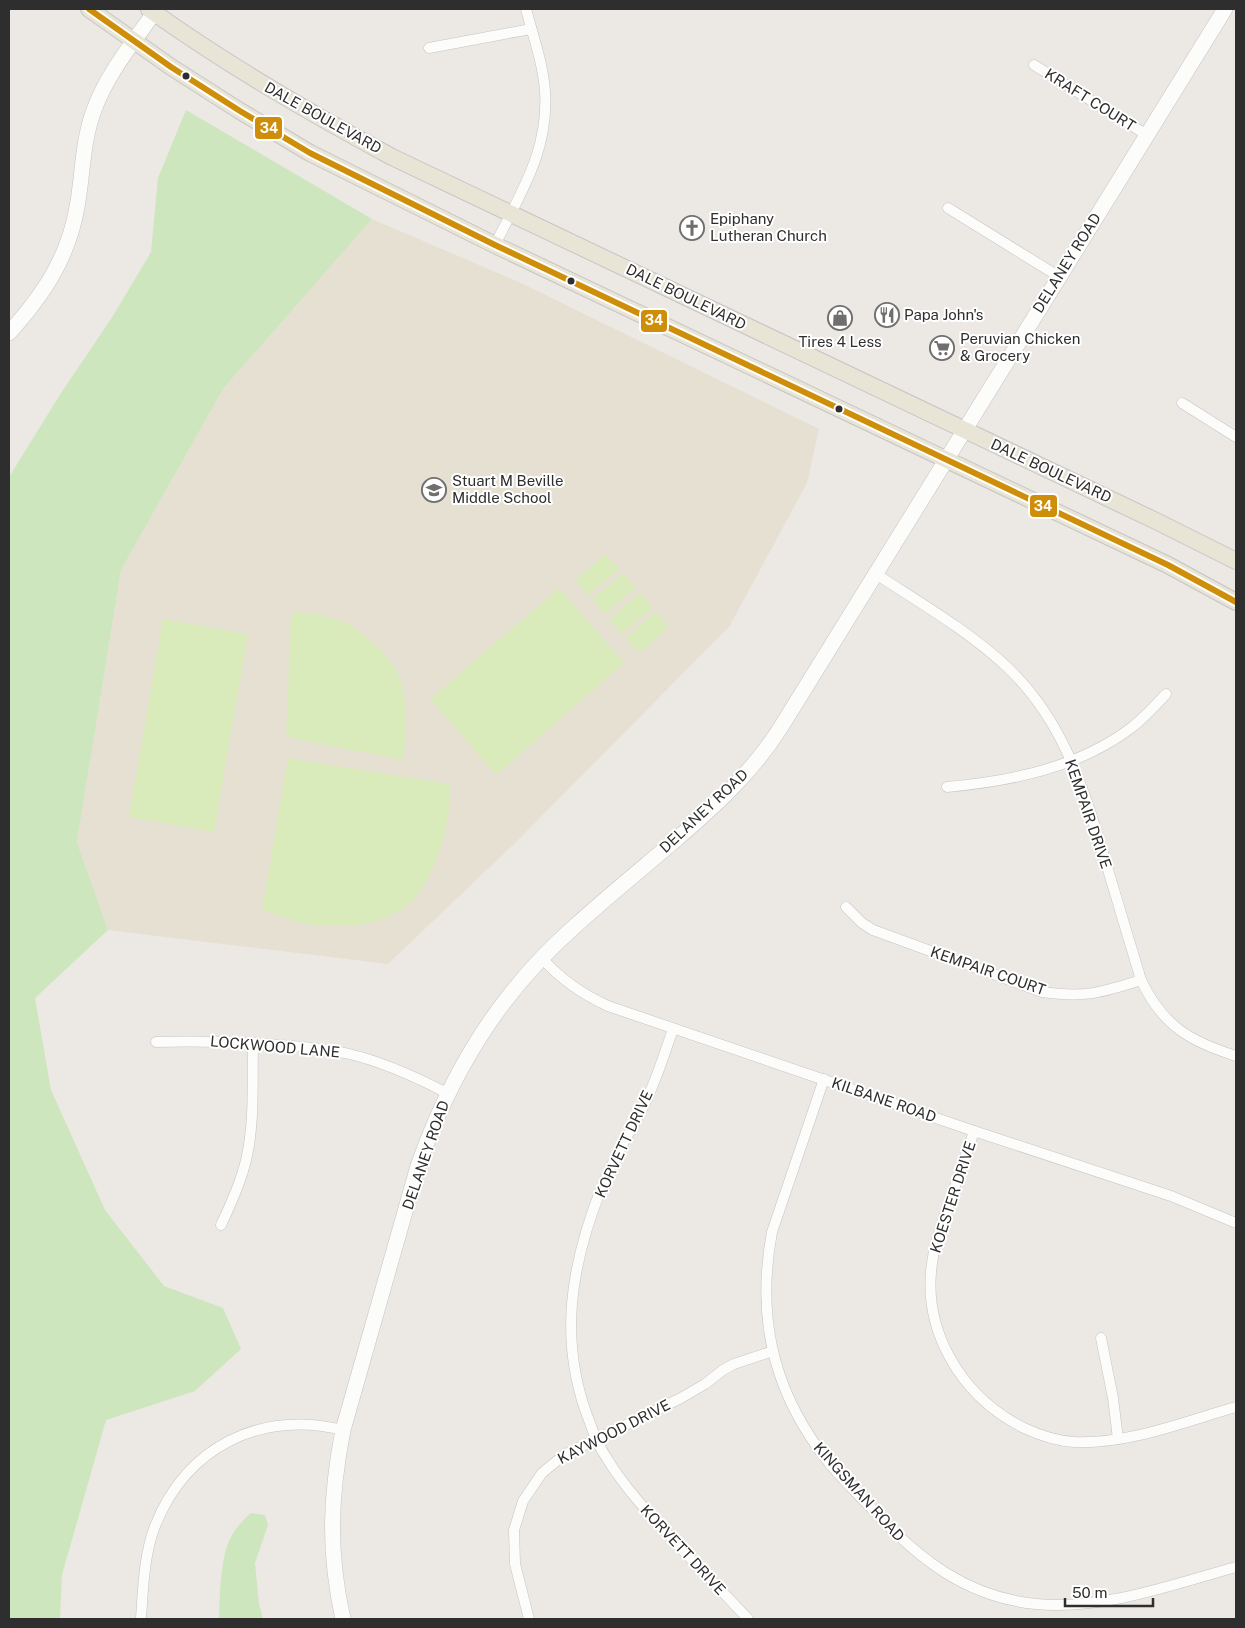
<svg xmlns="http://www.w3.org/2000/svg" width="1245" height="1628" font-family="'Public Sans',sans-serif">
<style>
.education{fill:#e6e0d3}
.green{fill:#cee6be}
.pitch{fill:#d9eabb}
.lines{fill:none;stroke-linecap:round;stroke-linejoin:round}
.street-casing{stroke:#c5c4c5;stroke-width:11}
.secondary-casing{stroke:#c5c4c5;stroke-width:16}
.primary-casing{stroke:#c6c5c4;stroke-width:18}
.street{stroke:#fcfcfb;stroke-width:10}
.secondary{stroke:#fcfcfb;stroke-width:15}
.primary{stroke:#e8e4d6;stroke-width:16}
.bus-1-casing{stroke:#fff;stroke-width:10}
.bus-1{stroke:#cf8e09;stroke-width:6}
.bus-dot{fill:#2e2e2e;stroke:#fff;stroke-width:2}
.labels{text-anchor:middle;stroke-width:4;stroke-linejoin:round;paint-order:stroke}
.street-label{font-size:15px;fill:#2e2e2e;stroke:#fff}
.poi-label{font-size:15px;fill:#2e2e2e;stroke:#fff;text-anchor:start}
.line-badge{stroke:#fff;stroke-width:2}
.badge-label{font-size:14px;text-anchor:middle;font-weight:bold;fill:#fff}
</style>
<rect width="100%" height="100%" fill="#ece8e4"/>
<!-- education -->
<path class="education" d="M372 219 521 283 819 429 807 483 729 627 515 843 388 964 108 930 77 842 121 570 223 389Z"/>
<!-- green -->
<g class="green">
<path d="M186 110 372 219 223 389 121 570 77 842 108 930 35 998 51 1090 105 1210 164 1286 223 1308 241 1349 195 1391 106 1420 62 1575 60 1619H9V477L61 393 113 316 151 252 158 178Z"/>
<path d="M251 1513 265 1515 268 1525 255 1563 259 1604 263 1619H219C220 1596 220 1562 229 1541 234 1530 242 1521 251 1513Z"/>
</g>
<!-- pitch -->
<g class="pitch">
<path d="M606 554 619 569 588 595 575 580Z"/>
<path d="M623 573 636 588 605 614 592 599Z"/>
<path d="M559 588 624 663 496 775 430 699Z"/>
<path d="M640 593 653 608 622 634 609 619Z"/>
<path d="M291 612C308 612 325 615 341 621 359 627 389 655 397 672 409 700 407 730 403 760L286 737Z"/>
<path d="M656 612 669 627 640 653 626 638Z"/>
<path d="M163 619 248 634 214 832 129 817Z"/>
<path d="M288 758 449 784C449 791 450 799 449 807 447 836 429 892 403 909 374 928 335 928 302 923 291 921 275 913 262 910Z"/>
</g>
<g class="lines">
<defs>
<g id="street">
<path d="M429 48 531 29"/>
<path d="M1034 65 1147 135"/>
<path d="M948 208 1058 276"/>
<path d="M495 245C520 193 549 152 545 91 543 63 533 36 526 9"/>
<path d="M1182 403 1236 437"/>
<path d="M876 574C920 603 967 630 1006 666 1064 720 1084 790 1106 863 1118 902 1129 941 1141 980 1163 1026 1189 1041 1236 1056"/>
<path d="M947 787C1011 781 1078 768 1131 728 1144 718 1155 706 1166 694"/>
<path d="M846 907 862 923 873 930 1042 992C1084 998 1101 993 1141 980"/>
<path d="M542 958C561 980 582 994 608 1006L974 1131 1171 1196 1236 1223"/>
<path d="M673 1029C664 1055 656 1082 643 1107 630 1133 614 1157 603 1184 571 1263 557 1341 590 1423 594 1435 599 1447 606 1457 626 1490 652 1517 678 1545 701 1570 725 1594 748 1619"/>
<path d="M156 1042C197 1041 239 1042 281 1045 304 1047 326 1048 349 1054 384 1062 416 1077 447 1093"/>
<path d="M824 1079 772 1232C757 1313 771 1384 820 1451 835 1473 855 1491 873 1510 919 1559 966 1597 1036 1604 1105 1610 1171 1585 1236 1567"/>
<path d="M974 1131C966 1156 957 1181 948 1206 942 1223 936 1239 933 1257 920 1328 960 1396 1024 1428 1039 1435 1057 1441 1074 1442 1127 1445 1186 1421 1236 1407"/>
<path d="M221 1225C231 1204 241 1182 246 1160 255 1122 252 1082 253 1043"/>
<path d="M1101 1338 1113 1398 1118 1439"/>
<path d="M141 1619C143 1588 144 1555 155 1526 187 1446 261 1410 343 1430"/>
<path d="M529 1619 515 1564 514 1530 523 1501 542 1473 564 1455 681 1398 705 1384 723 1370 734 1364 773 1351"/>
</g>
<g id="secondary">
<path d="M9 333C43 295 68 259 77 207 83 175 82 142 94 110 107 74 132 44 154 13"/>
<path d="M343 1619C328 1552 330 1497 343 1430L418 1166C451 1073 499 993 574 927 606 898 639 871 672 843 713 808 752 773 781 727L1225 9"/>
</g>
<g id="primary">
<path d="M89 9 171 67 240 111 310 153 495 245 1168 565 1236 602"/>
<path d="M149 9C227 65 308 112 392 157L1158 522 1236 561"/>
</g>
</defs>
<!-- street casing -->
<use href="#street" class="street-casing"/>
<!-- secondary casing -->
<use href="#secondary" class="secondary-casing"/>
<!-- primary casing -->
<use href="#primary" class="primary-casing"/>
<!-- street -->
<use href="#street" class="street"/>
<!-- secondary -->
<use href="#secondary" class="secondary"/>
<!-- primary -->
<use href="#primary" class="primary"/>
<defs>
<path id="bus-1" d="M89 9 171 67 240 111 310 153 495 245 1168 565 1236 602"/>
</defs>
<!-- bus-1 casing -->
<use href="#bus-1" class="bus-1-casing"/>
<!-- bus-1 -->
<use href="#bus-1" class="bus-1"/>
</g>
<!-- icons -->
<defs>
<symbol id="church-ring" viewBox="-11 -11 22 22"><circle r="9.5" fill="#fff" stroke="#706f6e" stroke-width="1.5"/><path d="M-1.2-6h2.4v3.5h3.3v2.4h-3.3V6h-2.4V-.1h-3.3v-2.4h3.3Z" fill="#706f6e"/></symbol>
<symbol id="restaurant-ring" viewBox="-11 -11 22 22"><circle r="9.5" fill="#fff" stroke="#706f6e" stroke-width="1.5"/><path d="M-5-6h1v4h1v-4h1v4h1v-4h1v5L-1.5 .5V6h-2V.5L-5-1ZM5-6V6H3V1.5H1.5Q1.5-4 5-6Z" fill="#706f6e"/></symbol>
<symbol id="shop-ring" viewBox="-11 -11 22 22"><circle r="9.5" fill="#fff" stroke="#706f6e" stroke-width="1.5"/><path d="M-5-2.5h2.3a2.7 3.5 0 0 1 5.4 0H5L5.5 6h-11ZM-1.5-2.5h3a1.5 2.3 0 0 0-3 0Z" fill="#706f6e"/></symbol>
<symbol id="supermarket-ring" viewBox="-11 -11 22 22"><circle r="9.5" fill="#fff" stroke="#706f6e" stroke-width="1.5"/><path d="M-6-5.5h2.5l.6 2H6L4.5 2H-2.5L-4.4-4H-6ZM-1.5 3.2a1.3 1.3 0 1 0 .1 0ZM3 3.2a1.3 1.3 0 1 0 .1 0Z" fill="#706f6e"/></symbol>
<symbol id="school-ring" viewBox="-11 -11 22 22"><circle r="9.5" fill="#fff" stroke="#706f6e" stroke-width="1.5"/><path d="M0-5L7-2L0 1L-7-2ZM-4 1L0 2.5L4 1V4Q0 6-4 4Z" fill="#706f6e"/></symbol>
</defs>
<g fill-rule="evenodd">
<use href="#church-ring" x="678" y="214" width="28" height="28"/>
<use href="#restaurant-ring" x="873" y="301" width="28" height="28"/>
<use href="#shop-ring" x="826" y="304" width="28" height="28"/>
<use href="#supermarket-ring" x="928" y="334" width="28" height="28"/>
<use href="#school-ring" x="420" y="476" width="28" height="28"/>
</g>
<!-- markers -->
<g class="bus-dot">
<circle cx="186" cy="76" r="4.5"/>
<circle cx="571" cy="281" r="4.5"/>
<circle cx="839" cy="409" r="4.5"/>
</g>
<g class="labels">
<!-- street labels -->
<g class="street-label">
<text transform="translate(1090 100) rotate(32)" y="5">KRAFT COURT</text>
<text transform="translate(323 118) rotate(29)" y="5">DALE BOULEVARD</text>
<text transform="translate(1067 263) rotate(-58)" y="5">DELANEY ROAD</text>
<text transform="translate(686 297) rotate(26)" y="5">DALE BOULEVARD</text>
<text transform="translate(1051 471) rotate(25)" y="5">DALE BOULEVARD</text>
<text transform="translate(704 811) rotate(-43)" y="5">DELANEY ROAD</text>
<text transform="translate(1088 814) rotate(71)" y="5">KEMPAIR DRIVE</text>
<text transform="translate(988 971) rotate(19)" y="5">KEMPAIR COURT</text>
<text transform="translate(275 1047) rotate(5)" y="5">LOCKWOOD LANE</text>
<text transform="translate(884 1100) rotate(19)" y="5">KILBANE ROAD</text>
<text transform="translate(624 1144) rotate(-65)" y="5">KORVETT DRIVE</text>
<text transform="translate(426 1155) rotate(-71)" y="5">DELANEY ROAD</text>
<text transform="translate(953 1197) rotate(-72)" y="5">KOESTER DRIVE</text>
<text transform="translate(614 1432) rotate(-27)" y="5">KAYWOOD DRIVE</text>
<text transform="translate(859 1492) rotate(48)" y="5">KINGSMAN ROAD</text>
<text transform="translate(683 1550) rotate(47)" y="5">KORVETT DRIVE</text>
</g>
<!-- poi labels -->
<g class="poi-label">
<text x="710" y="224">Epiphany<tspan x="710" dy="17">Lutheran Church</tspan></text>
<text x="904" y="320">Papa John's</text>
<text x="960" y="344">Peruvian Chicken<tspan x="960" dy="17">&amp; Grocery</tspan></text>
<text x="840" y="347" text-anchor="middle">Tires 4 Less</text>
<text x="452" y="486">Stuart M Beville<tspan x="452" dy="17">Middle School</tspan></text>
</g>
</g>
<g class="line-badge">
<rect x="254" y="116" width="29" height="24" rx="5" fill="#cf8e09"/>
<rect x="640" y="309" width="28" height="24" rx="5" fill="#cf8e09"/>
<rect x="1029" y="494" width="29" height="24" rx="5" fill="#cf8e09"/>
</g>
<g class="badge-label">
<text x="269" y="133">34</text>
<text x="654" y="325">34</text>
<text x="1043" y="511">34</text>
</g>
<!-- border -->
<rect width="1245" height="1628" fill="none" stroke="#2e2e2e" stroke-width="20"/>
<!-- scale -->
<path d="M1065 1598v8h88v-8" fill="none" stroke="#2e2e2e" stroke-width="2.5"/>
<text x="1072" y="1598" font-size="15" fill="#2e2e2e" stroke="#ffffff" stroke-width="4" paint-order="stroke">50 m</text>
</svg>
